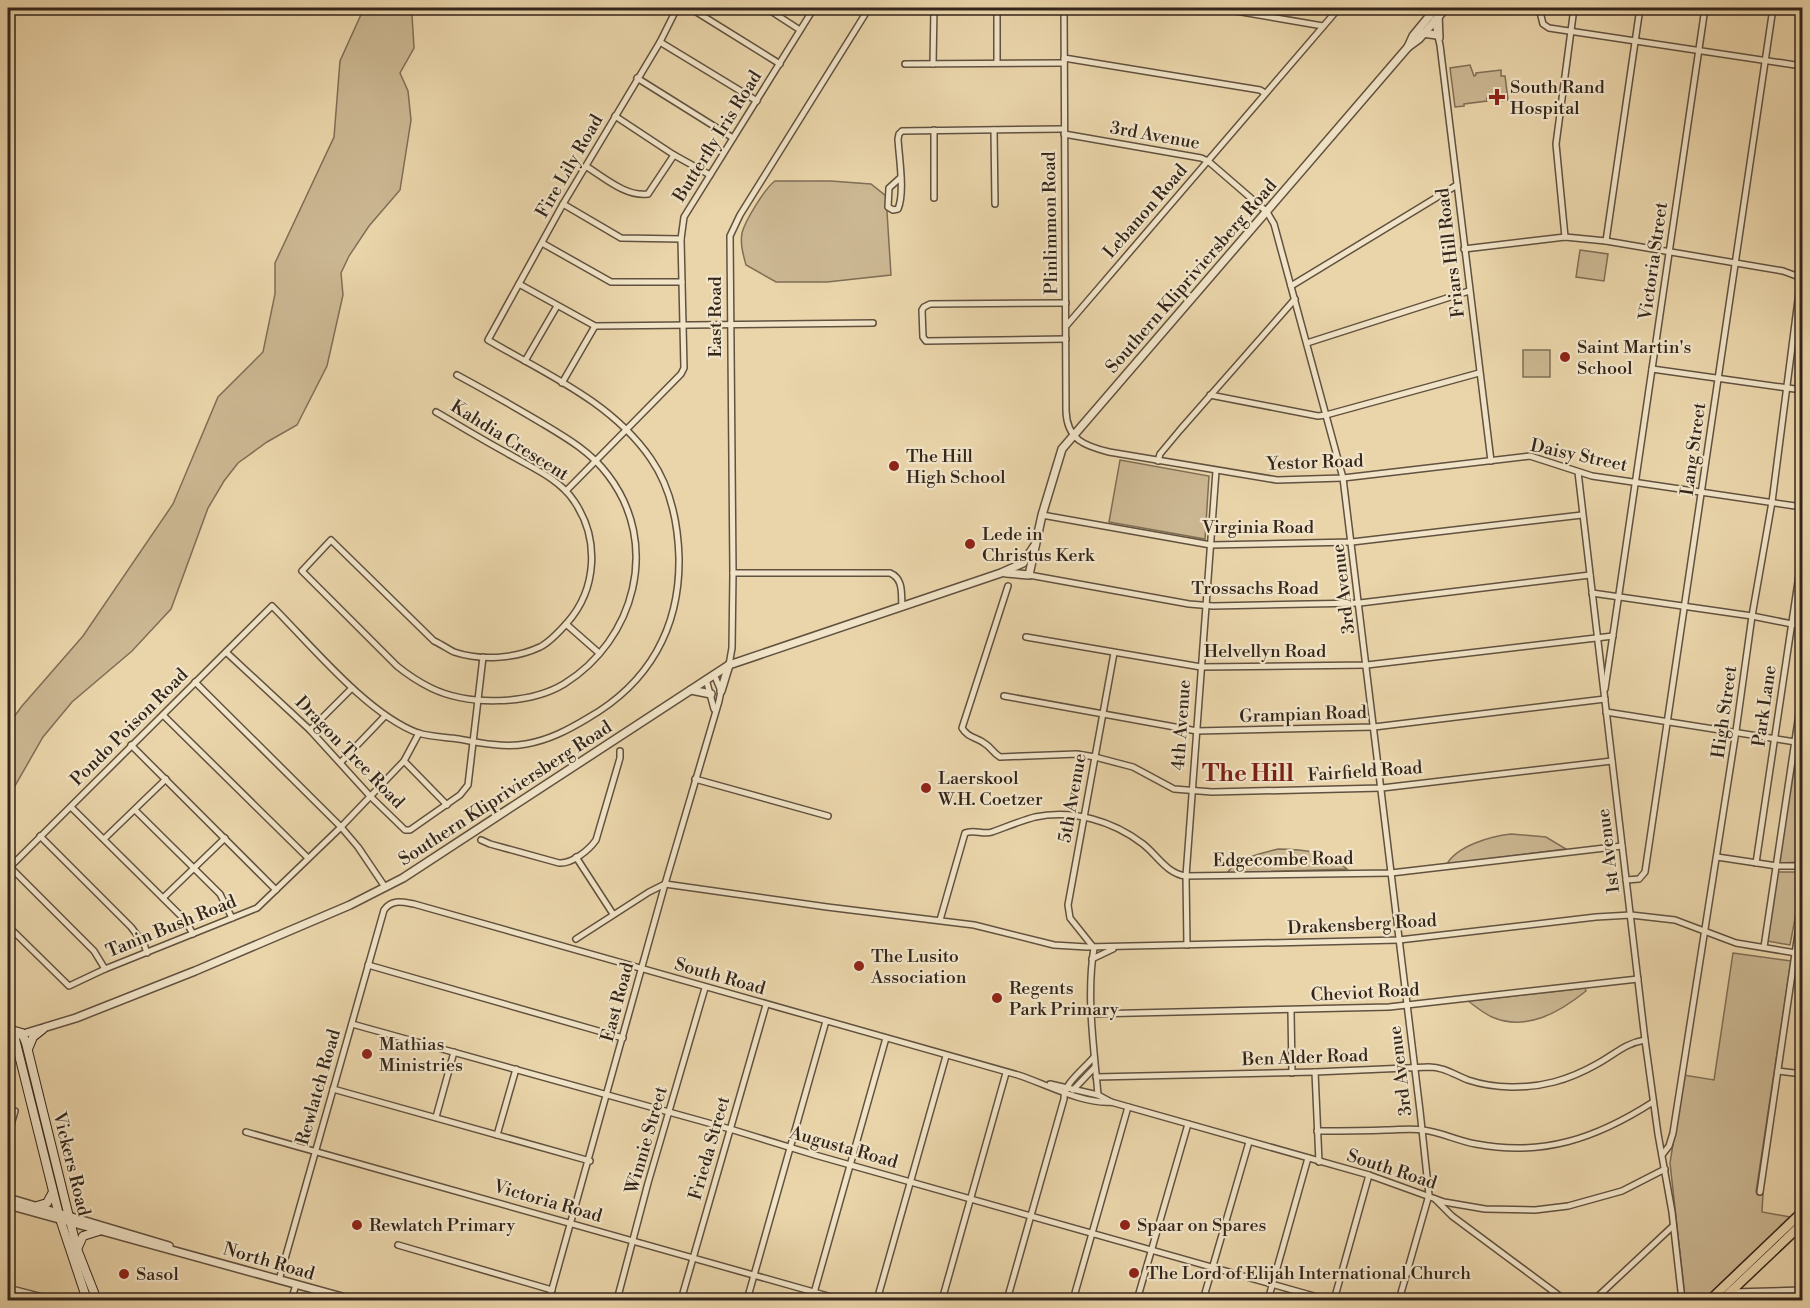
<svg xmlns="http://www.w3.org/2000/svg" width="1810" height="1308" font-family="'Libre Bodoni',serif">
<style>
.green{fill:#cbb792;stroke:#7f6e56;stroke-width:1.5}
.lines{fill:none;stroke-linecap:round;stroke-linejoin:round}
.minor-casing{stroke:#61513f;stroke-width:8}
.tertiary-casing{stroke:#61513f;stroke-width:10}
.secondary-casing{stroke:#33251b;stroke-width:10}
.primary-casing{stroke:#33251b;stroke-width:11}
.minor{stroke:#f1e4c8;stroke-width:5}
.tertiary{stroke:#f1e4c8;stroke-width:7}
.secondary{stroke:#f1e4c8;stroke-width:8}
.primary{stroke:#ead5aa;stroke-width:8}
.poi-dot{fill:#8f2418;stroke:#f1e4c8;stroke-width:2}
.labels{text-anchor:middle;stroke-width:4.5;stroke-linejoin:round;paint-order:stroke}
.poi-label{font-size:18px;fill:#33251b;stroke:#f1e4c8;text-anchor:start}
.street-label{font-size:18px;fill:#33251b;stroke:#f1e4c8}
.district-label{font-size:24px;font-weight:bold;fill:#7a1f14;stroke:#f1e4c8}
</style>
<rect width="100%" height="100%" fill="#ead5aa"/>
<filter id="stains"><feTurbulence type="fractalNoise" baseFrequency=".00333" numOctaves="4"/><feColorMatrix values="0 0 0 0 .2 0 0 0 0 .09 0 0 0 0 .02 0 0 0 .5 -.17"/></filter>
<radialGradient id="worn" r=".72"><stop offset=".6" stop-color="#630" stop-opacity="0"/><stop offset="1" stop-color="#630" stop-opacity=".3"/></radialGradient>
<!-- green -->
<g class="green">
<path d="M364 8H417L412 15 414 48 400 73 408 91 411 120 400 190 369 226 349 256 341 273 343 295 327 366 297 425 267 442 238 463 224 481 208 508 171 609 132 651 72 702 43 737 8 798V725L22 706 83 636 173 504 218 397 263 352 275 294V263L334 137 340 61Z"/>
<path d="M1470 65 1474 76 1476 75V73L1501 70V76H1505L1508 100 1497 101 1496 97 1487 98V101L1464 104V106L1455 107 1450 68Z"/>
<path d="M775 181H831L871 184 886 196 891 275 827 282H776L746 265C743 254 740 244 742 233 745 221 765 188 775 181Z"/>
<path d="M1580 250 1608 254 1604 281 1576 277Z"/>
<rect x="1523" y="350" width="27" height="27"/>
<path d="M1120 460 1209 476 1205 539 1109 522Z"/>
<path d="M1797 746 1802 748V862L1779 863Z"/>
<path d="M1511 834 1546 837 1566 849 1447 864C1457 846 1491 836 1511 834Z"/>
<path d="M1278 849C1304 849 1327 852 1347 869L1227 873C1237 858 1262 853 1278 849Z"/>
<path d="M1778 872H1802V882L1790 945 1767 941Z"/>
<path d="M1733 953 1791 961 1756 1192 1763 1194 1762 1212 1790 1217 1703 1300H1690L1685 1298 1670 1163 1684 1075 1714 1080Z"/>
<path d="M1585 988 1586 991C1560 1012 1526 1032 1492 1017 1483 1013 1475 1006 1468 1001Z"/>
</g>
<g class="lines">
<defs>
<g id="minor">
<path d="M690 8 780 64"/>
<path d="M766 8 800 30"/>
<path d="M1064 8 1066 411C1067 440 1085 446 1109 452L1277 480 1343 478 1530 456 1592 476 1802 507"/>
<path d="M1218 8 1323 26"/>
<path d="M1539 8 1543 24 1549 28 1802 66"/>
<path d="M1439 14 1440 38"/>
<path d="M1434 20 1440 45 1491 461"/>
<path d="M660 42 757 101"/>
<path d="M1064 58 1260 90 1265 93"/>
<path d="M997 63V8"/>
<path d="M905 64 1064 63"/>
<path d="M933 64 934 8"/>
<path d="M637 78 733 138"/>
<path d="M615 116 674 155 710 175"/>
<path d="M934 130V198"/>
<path d="M994 130 995 204"/>
<path d="M1064 134 1201 158 1208 161 1267 212 1274 224 1343 478 1420 1111 1429 1195 1399 1300"/>
<path d="M587 167C605 178 626 197 648 194L674 155"/>
<path d="M900 178 889 188 888 207 893 210 898 209C905 193 899 157 898 139L899 134 902 131 1063 129"/>
<path d="M563 204 621 238 681 239"/>
<path d="M1565 237 1556 144 1574 8"/>
<path d="M1606 241 1640 8"/>
<path d="M542 243 611 282H682"/>
<path d="M1464 249 1565 237 1606 241 1783 271 1802 278"/>
<path d="M519 284 595 326 873 323"/>
<path d="M1291 286 1457 185"/>
<path d="M1067 325 1339 8"/>
<path d="M1066 339 926 341 923 337 922 310 924 307 930 304 1066 303"/>
<path d="M1307 343 1469 291"/>
<path d="M525 361 557 306"/>
<path d="M1652 369 1802 390"/>
<path d="M562 383 595 326"/>
<path d="M1210 395 1318 416 1326 415 1479 373"/>
<path d="M436 412C460 426 483 440 507 453 530 467 559 478 574 501 600 539 597 589 567 623 559 632 550 642 540 647 514 659 481 661 454 652 448 649 441 644 434 641L331 540 302 571 397 666C408 675 419 682 431 688 468 706 529 705 564 684 635 640 661 544 608 475 590 451 565 437 540 422 513 406 485 390 457 375"/>
<path d="M1158 461 1160 454 1180 430 1295 299"/>
<path d="M1578 472 1645 1040 1658 1134 1672 1212 1682 1300"/>
<path d="M566 491 681 374 684 368 681 239 684 217 814 8"/>
<path d="M1042 515 1211 545 1352 542 1582 515"/>
<path d="M733 573H890C904 579 901 594 902 607"/>
<path d="M1029 575 1189 604 1213 606 1360 603 1590 575"/>
<path d="M1008 586 962 728C968 738 976 737 984 743 991 747 993 753 1000 757L1077 754 1095 757 1133 767 1174 789 1212 792 1382 788 1612 761"/>
<path d="M1592 593 1752 616 1802 626"/>
<path d="M566 624 599 653"/>
<path d="M1026 637 1201 667 1367 665 1613 636"/>
<path d="M226 652 310 730 370 796 405 830H410L460 795 468 785 483 657"/>
<path d="M729 665 732 648 733 573 730 236 740 215 869 8"/>
<path d="M706 679 714 709"/>
<path d="M195 682 341 827 358 847 385 887"/>
<path d="M1605 689 1705 8"/>
<path d="M1004 696 1197 731 1374 727 1605 699"/>
<path d="M1606 712 1802 743"/>
<path d="M163 715 308 858"/>
<path d="M310 730 352 688"/>
<path d="M131 745 276 890"/>
<path d="M404 761 447 805"/>
<path d="M341 762 385 716"/>
<path d="M695 779 828 816"/>
<path d="M71 807 185 920 193 934"/>
<path d="M135 810 220 894 232 918"/>
<path d="M40 836 131 927 144 944 147 953"/>
<path d="M104 839 166 779"/>
<path d="M481 840 490 844 559 863C572 864 589 850 596 840L620 758V751"/>
<path d="M576 857 613 914"/>
<path d="M1717 857 1777 866H1802"/>
<path d="M1756 863 1802 555"/>
<path d="M10 867 94 951 105 969"/>
<path d="M8 869 272 606C311 645 367 714 418 733 431 737 446 737 459 739 480 743 505 748 526 744 549 740 568 730 588 718 649 683 680 628 679 558 678 523 671 488 651 459 612 402 546 374 488 340L563 204 660 42 677 8"/>
<path d="M1626 880 1639 879 1645 872 1773 8"/>
<path d="M163 898 225 838"/>
<path d="M940 920 965 833C974 829 983 835 992 832 1006 827 1020 821 1035 817 1073 809 1113 821 1143 844 1157 855 1167 874 1186 876L1391 873 1622 846"/>
<path d="M8 926 69 986 105 969 257 908 341 827 404 761 419 733"/>
<path d="M576 939 649 892 665 884 827 907 974 925 1054 945 1087 947 1399 940 1596 917 1631 915 1675 920 1736 943 1802 954"/>
<path d="M1187 945 1186 876 1216 471"/>
<path d="M1764 947 1802 694"/>
<path d="M1094 948 1070 918 1068 905 1114 653"/>
<path d="M1094 948C1086 996 1094 1047 1098 1095"/>
<path d="M1092 959 1113 949"/>
<path d="M368 965 623 1038"/>
<path d="M1291 1011 1292 1073"/>
<path d="M1092 1014 1389 1007 1638 979"/>
<path d="M352 1024 730 1129 815 1155 1328 1300"/>
<path d="M1778 1071 1802 1074"/>
<path d="M1315 1072 1319 1162"/>
<path d="M1096 1077 1315 1072 1429 1067C1444 1067 1455 1075 1468 1080 1495 1089 1527 1089 1554 1082 1569 1078 1583 1072 1597 1064 1614 1055 1625 1043 1645 1040"/>
<path d="M1050 1084 1098 1095 1111 1102"/>
<path d="M333 1089 590 1161"/>
<path d="M1073 1090 1094 1068"/>
<path d="M436 1117 454 1052"/>
<path d="M1317 1131C1340 1131 1363 1131 1386 1130 1398 1130 1411 1128 1423 1130 1441 1132 1458 1141 1476 1144 1543 1157 1597 1138 1653 1102"/>
<path d="M246 1132 842 1300"/>
<path d="M8 1135 15 1111"/>
<path d="M497 1135 516 1069"/>
<path d="M1662 1155 1669 1146 1673 1133 1736 731 1752 616 1772 502 1802 269"/>
<path d="M1760 1192 1802 906"/>
<path d="M1435 1199 1452 1216 1565 1300"/>
<path d="M398 1245 552 1290"/>
<path d="M279 1280 384 910C392 899 402 902 414 904L1018 1075C1046 1084 1082 1104 1111 1102L1369 1175 1444 1202 1485 1209 1535 1210 1568 1206 1622 1191 1665 1169"/>
<path d="M8 1288 54 1300"/>
<path d="M1732 1292 1802 1290"/>
<path d="M291 1300 296 1285"/>
<path d="M549 1300 665 884 719 701 721 691 714 674"/>
<path d="M617 1300 648 1183 705 988"/>
<path d="M681 1300 766 1005"/>
<path d="M747 1300 826 1021"/>
<path d="M812 1300 886 1038"/>
<path d="M877 1300 946 1056"/>
<path d="M942 1300 1006 1073"/>
<path d="M1007 1300 1064 1099C1063 1084 1083 1070 1093 1058"/>
<path d="M1073 1300 1128 1107"/>
<path d="M1137 1300 1188 1124"/>
<path d="M1203 1300 1249 1142"/>
<path d="M1268 1300 1308 1158"/>
<path d="M1334 1300 1369 1175"/>
<path d="M1594 1300 1673 1226"/>
</g>
<g id="tertiary">
<path d="M1422 33 1437 35"/>
<path d="M1408 47 1419 39 1446 8"/>
<path d="M1006 573 1029 575 1042 515 1062 449 1408 47 1413 36 1436 8"/>
<path d="M691 690 711 694"/>
<path d="M721 691 729 665"/>
<path d="M20 1035 76 1018 195 971 350 905 403 878 729 665 1001 573 1023 563 1035 545"/>
<path d="M8 1198 169 1246"/>
<path d="M8 1205 353 1300"/>
</g>
<g id="secondary">
<path d="M8 1029 22 1033 26 1043 77 1249 97 1300"/>
<path d="M8 1035 15 1039 60 1219 87 1300"/>
<path d="M28 1049 33 1037 43 1029"/>
<path d="M37 1206 47 1203 53 1192"/>
<path d="M78 1247 83 1236 102 1230"/>
</g>
<g id="primary">
<path d="M1710 1300 1802 1212"/>
<path d="M1722 1300 1802 1224"/>
</g>
</defs>
<!-- minor casing -->
<use href="#minor" class="minor-casing"/>
<!-- tertiary casing -->
<use href="#tertiary" class="tertiary-casing"/>
<!-- secondary casing -->
<use href="#secondary" class="secondary-casing"/>
<!-- primary casing -->
<use href="#primary" class="primary-casing"/>
<!-- minor -->
<use href="#minor" class="minor"/>
<!-- tertiary -->
<use href="#tertiary" class="tertiary"/>
<!-- secondary -->
<use href="#secondary" class="secondary"/>
<!-- primary -->
<use href="#primary" class="primary"/>
</g>
<!-- markers -->
<g class="poi-dot">
<path d="M1494 88h6v6h6v6h-6v6h-6v-6h-6v-6h6z"/>
<circle cx="1565" cy="357" r="6"/>
<circle cx="894" cy="466" r="6"/>
<circle cx="970" cy="544" r="6"/>
<circle cx="926" cy="788" r="6"/>
<circle cx="859" cy="966" r="6"/>
<circle cx="997" cy="998" r="6"/>
<circle cx="367" cy="1054" r="6"/>
<circle cx="357" cy="1225" r="6"/>
<circle cx="1125" cy="1225" r="6"/>
<circle cx="1134" cy="1273" r="6"/>
<circle cx="124" cy="1274" r="6"/>
</g>
<g class="labels">
<!-- poi labels -->
<g class="poi-label">
<text x="1510" y="93">South Rand<tspan x="1510" dy="21">Hospital</tspan></text>
<text x="1577" y="353">Saint Martin's<tspan x="1577" dy="21">School</tspan></text>
<text x="906" y="462">The Hill<tspan x="906" dy="21">High School</tspan></text>
<text x="982" y="540">Lede in<tspan x="982" dy="21">Christus Kerk</tspan></text>
<text x="938" y="784">Laerskool<tspan x="938" dy="21">W.H. Coetzer</tspan></text>
<text x="871" y="962">The Lusito<tspan x="871" dy="21">Association</tspan></text>
<text x="1009" y="994">Regents<tspan x="1009" dy="21">Park Primary</tspan></text>
<text x="379" y="1050">Mathias<tspan x="379" dy="21">Ministries</tspan></text>
<text x="369" y="1231">Rewlatch Primary</text>
<text x="1137" y="1231">Spaar on Spares</text>
<text x="1146" y="1279">The Lord of Elijah International Church</text>
<text x="136" y="1280">Sasol</text>
</g>
<!-- street labels -->
<g class="street-label">
<text transform="translate(1155 135) rotate(10)" y="6">3rd Avenue</text>
<text transform="translate(717 136) rotate(-58)" y="6">Butterfly Iris Road</text>
<text transform="translate(569 166) rotate(-60)" y="6">Fire Lily Road</text>
<text transform="translate(1145 211) rotate(-49)" y="6">Lebanon Road</text>
<text transform="translate(1050 223) rotate(-91)" y="6">Plinlimmon Road</text>
<text transform="translate(1450 253) rotate(-97)" y="6">Friars Hill Road</text>
<text transform="translate(1653 261) rotate(-82)" y="6">Victoria Street</text>
<text transform="translate(1191 276) rotate(-49)" y="6">Southern Klipriviersberg Road</text>
<text transform="translate(715 317) rotate(-90)" y="6">East Road</text>
<text transform="translate(510 440) rotate(32)" y="6">Kahdia Crescent</text>
<text transform="translate(1693 449) rotate(-82)" y="6">Lang Street</text>
<text transform="translate(1579 455) rotate(12)" y="6">Daisy Street</text>
<text transform="translate(1315 462) rotate(-2)" y="6">Yestor Road</text>
<text x="1258" y="533">Virginia Road</text>
<text x="1255" y="594">Trossachs Road</text>
<text transform="translate(1343 589) rotate(-97)" y="6">3rd Avenue</text>
<text x="1265" y="657">Helvellyn Road</text>
<text transform="translate(1764 706) rotate(-82)" y="6">Park Lane</text>
<text transform="translate(1724 712) rotate(-82)" y="6">High Street</text>
<text transform="translate(1303 714) rotate(-2)" y="6">Grampian Road</text>
<text transform="translate(1181 725) rotate(-86)" y="6">4th Avenue</text>
<text transform="translate(129 727) rotate(-45)" y="6">Pondo Poison Road</text>
<text transform="translate(350 752) rotate(46)" y="6">Dragon Tree Road</text>
<text transform="translate(1365 771) rotate(-4)" y="6">Fairfield Road</text>
<text transform="translate(505 793) rotate(-33)" y="6">Southern Klipriviersberg Road</text>
<text transform="translate(1072 798) rotate(-80)" y="6">5th Avenue</text>
<text transform="translate(1608 851) rotate(-97)" y="6">1st Avenue</text>
<text transform="translate(1283 859) rotate(-1)" y="6">Edgecombe Road</text>
<text transform="translate(1362 924) rotate(-3)" y="6">Drakensberg Road</text>
<text transform="translate(171 926) rotate(-22)" y="6">Tanin Bush Road</text>
<text transform="translate(720 976) rotate(16)" y="6">South Road</text>
<text transform="translate(1365 992) rotate(-3)" y="6">Cheviot Road</text>
<text transform="translate(617 1002) rotate(-75)" y="6">East Road</text>
<text transform="translate(1305 1057) rotate(-2)" y="6">Ben Alder Road</text>
<text transform="translate(1400 1071) rotate(-97)" y="6">3rd Avenue</text>
<text transform="translate(318 1087) rotate(-74)" y="6">Rewlatch Road</text>
<text transform="translate(646 1140) rotate(-74)" y="6">Winnie Street</text>
<text transform="translate(844 1147) rotate(16)" y="6">Augusta Road</text>
<text transform="translate(709 1148) rotate(-74)" y="6">Frieda Street</text>
<text transform="translate(72 1164) rotate(76)" y="6">Vickers Road</text>
<text transform="translate(1392 1169) rotate(18)" y="6">South Road</text>
<text transform="translate(548 1201) rotate(16)" y="6">Victoria Road</text>
<text transform="translate(269 1261) rotate(16)" y="6">North Road</text>
</g>
<!-- district labels -->
<g class="district-label">
<text x="1248" y="781">The Hill</text>
</g>
</g>
<!-- margin -->
<rect width="1810" height="1308" fill="none" stroke="#ead5aa" stroke-width="30"/>
<rect x="9" y="9" width="1792" height="1290" fill="none" stroke="#33251b" stroke-width="3"/>
<rect x="15" y="15" width="1780" height="1278" fill="none" stroke="#33251b" stroke-width="1.5"/>
<rect width="100%" height="100%" filter="url(#stains)"/>
<rect width="100%" height="100%" fill="url(#worn)"/>
</svg>
